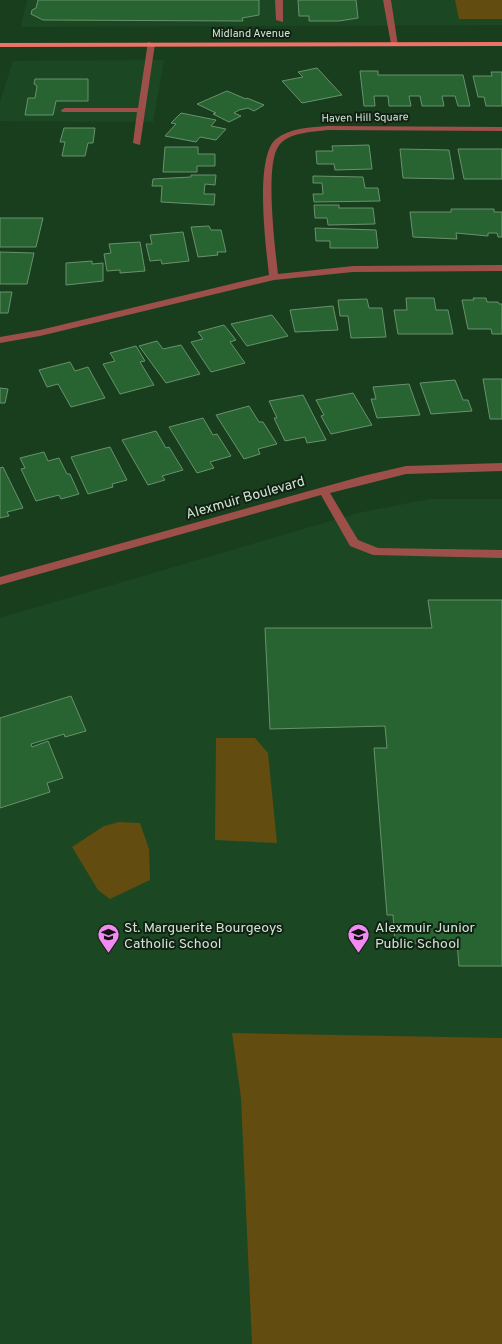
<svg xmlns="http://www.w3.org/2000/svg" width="502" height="1344" font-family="Overpass,sans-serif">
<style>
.built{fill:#1b4822}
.green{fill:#624c10}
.building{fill:#276431;stroke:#69916d}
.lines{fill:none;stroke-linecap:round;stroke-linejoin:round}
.minor{fill:#9d5049;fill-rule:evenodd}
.major{fill:#ee7267;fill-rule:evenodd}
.labels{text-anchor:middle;stroke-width:4;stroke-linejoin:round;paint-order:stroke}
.far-street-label{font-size:11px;fill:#cfe5d1;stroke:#112113}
.street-label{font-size:14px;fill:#cfe5d1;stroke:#112113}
.poi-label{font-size:14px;fill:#cfe5d1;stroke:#112113;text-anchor:start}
</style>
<rect width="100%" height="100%" fill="#193e1e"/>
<!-- built -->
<g class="built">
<path d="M27 0H502V25L21 27Z"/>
<path d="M164 60 153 122 0 121V102L13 61Z"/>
<path d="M430 499H502V1344H0V618L358 513Z"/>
</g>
<!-- green -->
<g class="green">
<path d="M455 0H502V19H459Z"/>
<path d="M216 738H255L268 753 277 843 215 840Z"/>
<path d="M119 822 140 823 149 849 150 880 110 899 98 890 72 847 104 826Z"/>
<path d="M232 1033 502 1038V1344H252L241 1098Z"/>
</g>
<!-- building -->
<g class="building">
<path d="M38 0H259V15L242 18 243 21 43 20 31 14 32 10 36 8Z"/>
<path d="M298 0H356L358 18 339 21H309V16H299Z"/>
<path d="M317 68 342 95 302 103 282 81 303 77 298 72Z"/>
<path d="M360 71H378V75H463L470 106H458L455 96H442L444 106H422L420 96H409L411 106H389L388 96H374L375 106H364Z"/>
<path d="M491 72H502V106H486L484 97H478L473 76H492Z"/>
<path d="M35 79H88V101H56L53 115H25L28 98H35L37 86 34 84Z"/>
<path d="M227 91 246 99 247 98 264 105 254 111 248 108 239 110 234 113 241 116 229 122 213 114 216 113 197 104Z"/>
<path d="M181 113 216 120 211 126 226 129 216 140 200 137 196 142 165 136 176 124 171 123Z"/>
<path d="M64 128H95L93 143H88L85 156H62L65 142H60Z"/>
<path d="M369 145 372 169 335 170 334 164H317L316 151H333L332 146Z"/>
<path d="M165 147H198V154H215V166H197V172H163Z"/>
<path d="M400 149 449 150 454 179 403 178Z"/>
<path d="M458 149H502V179H464Z"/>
<path d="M191 175H216L215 185 205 184 204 194H215L214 205 161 202 162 186H152L153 179 191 177Z"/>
<path d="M313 176 363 177 365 188H378L380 201 314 202 313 194H323L322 183H313Z"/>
<path d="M314 205H339V208H373L375 224 328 225 327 218H315Z"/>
<path d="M451 209H494V212H502V237H498L497 233H488V236L456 233 457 239 413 237 410 212H451Z"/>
<path d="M0 218H43L36 247H0Z"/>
<path d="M209 226 211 230H221L226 252H217L218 255 198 257 191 227Z"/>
<path d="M315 228 376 230 378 248H330V241H316Z"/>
<path d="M183 232 189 261 162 264 161 260 150 261 146 244H152L150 235Z"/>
<path d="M140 242 145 271 120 273V270L107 271 104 254 111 253 109 244Z"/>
<path d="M0 252 34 253 27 284H0Z"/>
<path d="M92 261V264L103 263V281L66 285V263Z"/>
<path d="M0 292H12L8 313H0Z"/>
<path d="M406 298H434L436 310H448L453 334H398L394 310H407Z"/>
<path d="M473 298H486L487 302H498L499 304H502V334H492L491 329H468L462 300H474Z"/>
<path d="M367 299 369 308H382L386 337 351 338 348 316H340L338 300Z"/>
<path d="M333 306 338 330 295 332 290 310Z"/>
<path d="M272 315 288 336 247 346 231 324Z"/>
<path d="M224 325 236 340 230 342 245 363 211 372 191 342 203 339 198 332Z"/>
<path d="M157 341 163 349 181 345 200 374 166 383 139 346Z"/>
<path d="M136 346 145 361 140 362 154 385 120 394 103 364 115 361 110 353Z"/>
<path d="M70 362 75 371 88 367 105 398 71 407 58 384 47 387 39 370Z"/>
<path d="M483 379H502V419H490Z"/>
<path d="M455 380 463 400H468L472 411 431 414 420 383Z"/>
<path d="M409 384 420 415 377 418 371 399H376L373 387Z"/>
<path d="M0 388 8 389 5 403H0Z"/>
<path d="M353 393 372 425 331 434 321 416 324 415 316 400Z"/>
<path d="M303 395 326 440 307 443 305 437 285 441 274 418H277L269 401Z"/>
<path d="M249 406 259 422H263L277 444 258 449 260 454 244 459 216 415Z"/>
<path d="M203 418 213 435 217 434 231 456 210 462 214 468 197 473 169 427Z"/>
<path d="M156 431 166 448 169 447 183 470 162 476 165 480 148 485 122 440Z"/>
<path d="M110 447 127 480 112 484 113 487 88 494 71 457Z"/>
<path d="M44 452 48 461 59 458 67 474H70L79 494 61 499 59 495 36 501 21 469 25 468 20 458Z"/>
<path d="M3 467 23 508 7 512 9 516 0 518V468Z"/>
<path d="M428 600H502V966H459L457 943H395L393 915H387L374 748H387L385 726 270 729 265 628H432Z"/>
<path d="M71 696 86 731 65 737 64 734 31 744 32 747 48 741 63 778 47 783 50 792 0 808V718Z"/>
</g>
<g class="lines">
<!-- minor -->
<g class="minor">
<path d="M275 0H283V22L276 20Z"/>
<path d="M383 0H391L398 46 391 44Z"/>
<path d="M148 42 155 44 140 145 133 143 137 112H62L61 110 65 108H138Z"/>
<path d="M328 126 502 127V131L328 130C313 132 287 132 278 147 265 167 275 248 278 274L353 266 502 265V271L353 272 274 280 40 336 0 343V337L40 330 269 275C266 248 254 157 276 139 290 128 311 127 328 126Z"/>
<path d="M502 463V471L406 474 330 493 358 540 378 548 502 550V558L373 555 350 546 321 495 0 585V577L363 476 406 466Z"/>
</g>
<!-- major -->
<path class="major" d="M502 42V46L0 47V43Z"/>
</g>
<!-- icons -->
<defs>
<symbol id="school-pin" viewBox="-11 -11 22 30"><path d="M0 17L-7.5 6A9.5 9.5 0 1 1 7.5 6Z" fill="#f28af3" stroke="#112113"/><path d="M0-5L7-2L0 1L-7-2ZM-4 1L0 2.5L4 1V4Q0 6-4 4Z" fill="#111"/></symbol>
</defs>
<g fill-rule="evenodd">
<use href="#school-pin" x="96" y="922" width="25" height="34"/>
<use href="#school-pin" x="346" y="922" width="25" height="34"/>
</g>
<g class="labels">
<!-- far-street labels -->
<g class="far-street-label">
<text x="251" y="37">Midland Avenue</text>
<text transform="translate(365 117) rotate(-1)" y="4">Haven Hill Square</text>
</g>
<!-- street labels -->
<g class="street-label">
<text transform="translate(245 497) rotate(-16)" y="5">Alexmuir Boulevard</text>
</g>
<!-- poi labels -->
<g class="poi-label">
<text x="124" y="932">St. Marguerite Bourgeoys<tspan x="124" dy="16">Catholic School</tspan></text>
<text x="375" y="932">Alexmuir Junior<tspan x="375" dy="16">Public School</tspan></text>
</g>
</g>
</svg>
